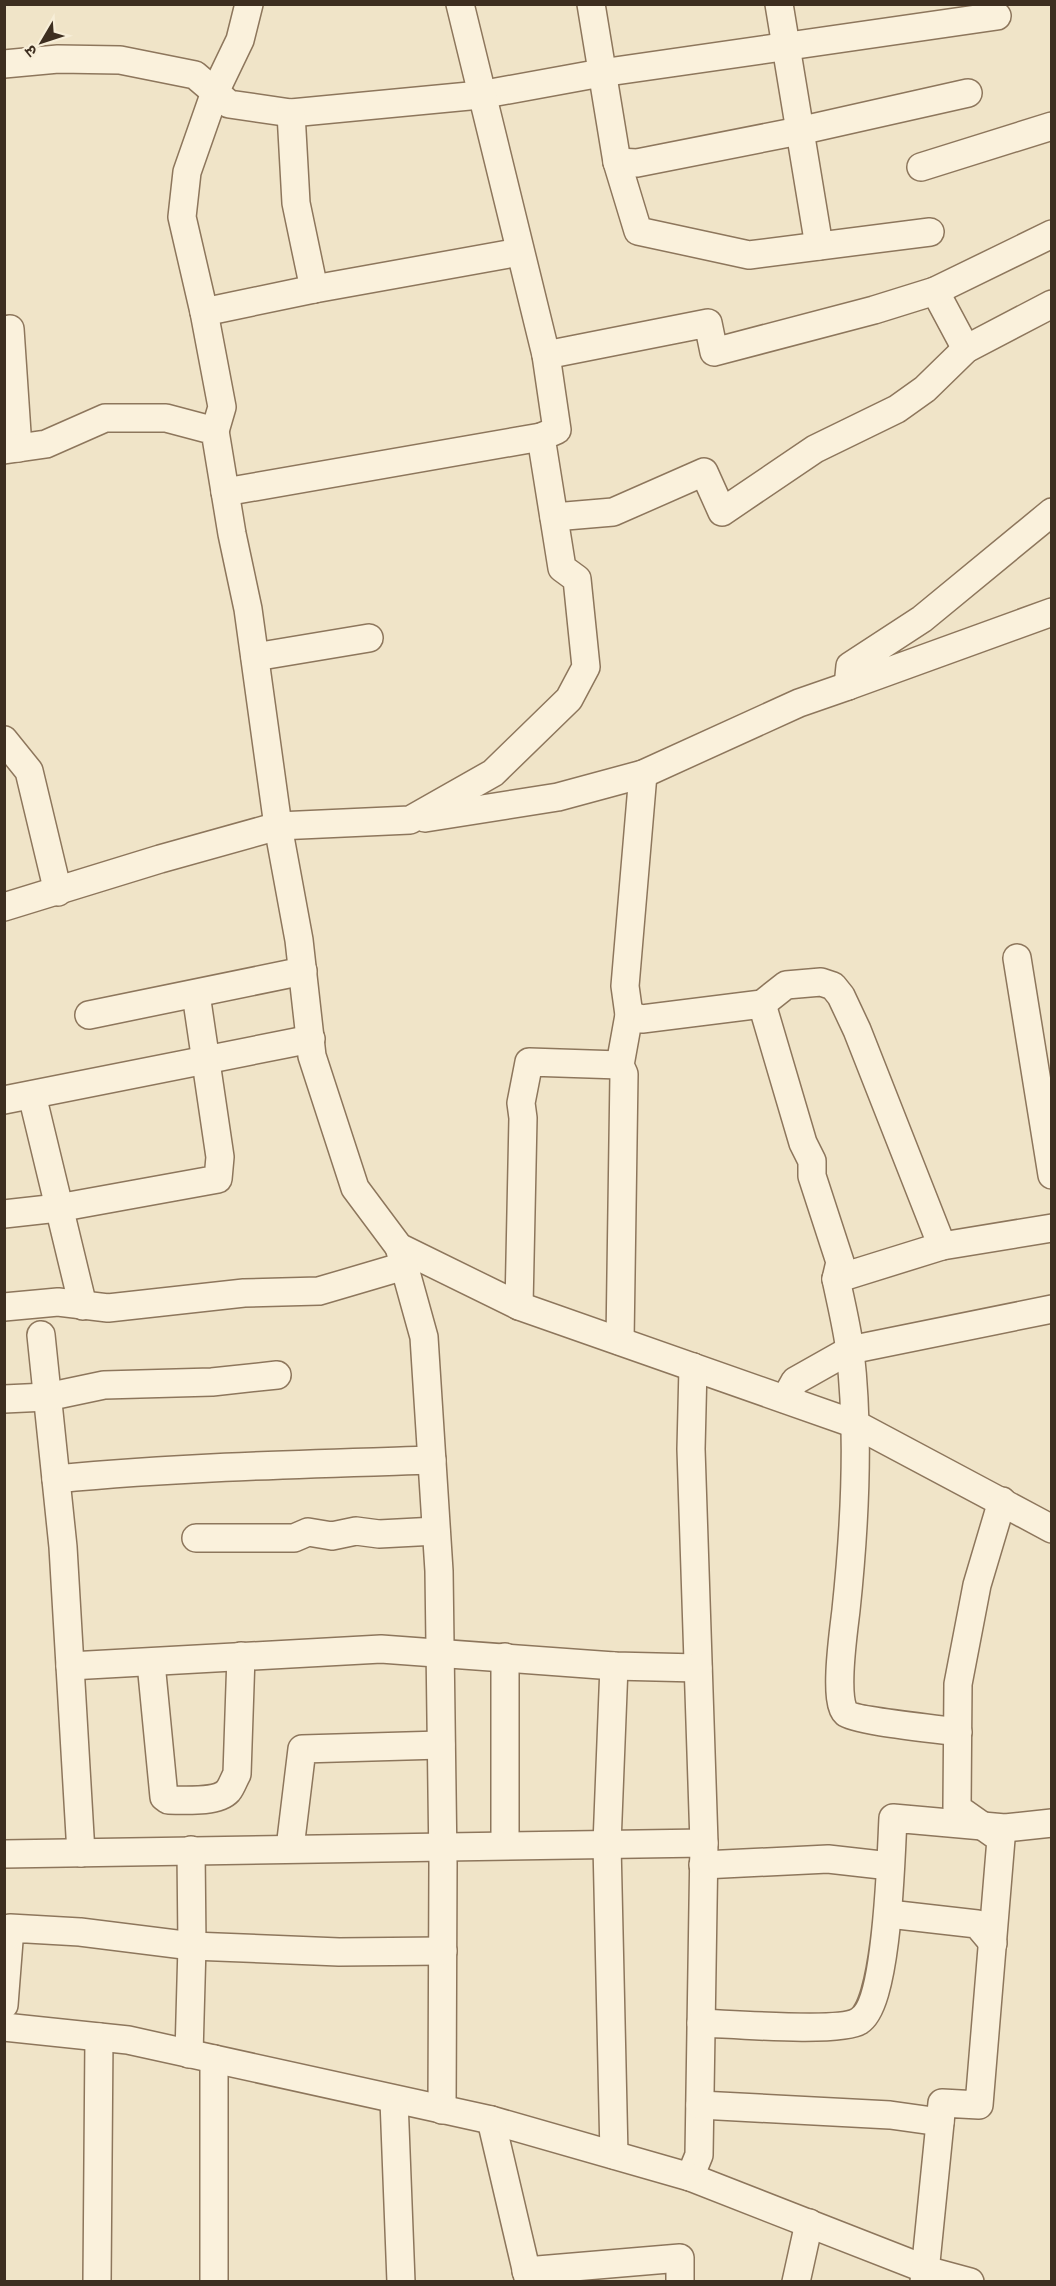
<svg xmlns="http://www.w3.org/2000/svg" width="1056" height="2286" font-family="'Noto Serif','Noto Sans Devanagari',serif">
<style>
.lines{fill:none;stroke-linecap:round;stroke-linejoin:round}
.minor-casing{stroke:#8d765c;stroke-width:30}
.minor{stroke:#faf1dc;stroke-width:27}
</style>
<rect width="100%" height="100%" fill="#f0e4c8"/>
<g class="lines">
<defs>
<g id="minor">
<path d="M591 4 617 162 638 231 749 255 930 232"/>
<path d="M779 4 819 246"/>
<path d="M4 64 58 59 120 60 195 75 229 104 291 113 480 95 601 73 997 16"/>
<path d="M291 113 296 203 314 289"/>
<path d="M617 162 637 163 799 131 968 93"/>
<path d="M921 167 1052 126"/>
<path d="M935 291 966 349"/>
<path d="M204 312 314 289 520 252"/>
<path d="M10 329 18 448"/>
<path d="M546 355 708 323 714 352 874 310 935 291 1052 234"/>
<path d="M215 431 222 407 204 312 182 217 187 172 215 92 240 40 249 4"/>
<path d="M4 450 46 444 105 418H166L215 431 232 534 248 609 278 826 299 940 312 1056 355 1188 399 1247 519 1306 855 1424 1052 1529"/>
<path d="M225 492 541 437"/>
<path d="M1052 512 922 619 850 666 848 686 1052 612"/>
<path d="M554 517 613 512 704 472 722 512 815 449 897 409 925 389 966 349 1052 304"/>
<path d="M255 657 369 638"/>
<path d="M4 740 29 771 58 892"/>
<path d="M425 818 558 797 643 774 799 703 848 686"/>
<path d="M4 907 160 859 278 826 410 820 493 773 569 699 586 667 577 579 562 568 541 437 557 430 546 355 460 4"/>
<path d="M1017 958 1052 1175"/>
<path d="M762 1004 803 1143 812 1161V1176L840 1262 836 1279 942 1246 1052 1228"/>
<path d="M89 1015 303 971"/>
<path d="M629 1015 642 1019 762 1004 786 985 821 982 833 986 841 996 857 1030 942 1246"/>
<path d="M32 1095 83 1306"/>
<path d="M4 1100 311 1039"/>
<path d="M4 1214 58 1208 218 1179 220 1157 196 994"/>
<path d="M399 1247 424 1337 439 1571 443 1864 442 2110"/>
<path d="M836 1279C841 1303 847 1327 850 1351 860 1436 855 1525 846 1610 844 1628 833 1702 846 1713 855 1721 939 1729 958 1732"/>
<path d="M519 1306 523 1118 521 1103 529 1062 620 1065"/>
<path d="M4 1307 58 1302 108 1308 244 1293 319 1291 404 1266"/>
<path d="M41 1335 63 1547 81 1853"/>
<path d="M620 1341 624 1074 620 1065 629 1015 625 986 643 774"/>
<path d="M693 1367 691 1449 704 1843"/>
<path d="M4 1399 47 1397 104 1385 212 1382 277 1375"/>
<path d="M785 1399 795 1381 850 1350 1052 1309"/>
<path d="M56 1479C181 1467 306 1464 432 1460"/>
<path d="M196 1538H294L308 1532 332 1536 356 1531 379 1534 436 1531"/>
<path d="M505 1657V1845"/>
<path d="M151 1663 164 1797 168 1800C183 1800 217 1803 228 1791 232 1786 234 1779 237 1774L241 1656"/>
<path d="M70 1666 381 1649 614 1666 698 1668"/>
<path d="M290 1848 302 1749 441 1745"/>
<path d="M4 1854 704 1843 699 2155 690 2177"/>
<path d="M703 1865 828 1859 890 1866"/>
<path d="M889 1914 977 1924 993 1943"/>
<path d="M4 2005 10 1928 80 1932 192 1946 339 1952 443 1951"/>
<path d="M701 2023C730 2024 841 2033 859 2021 888 2004 891 1854 893 1818L1005 1828 1052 1823"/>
<path d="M4 2027 128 2040 491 2120 690 2177 933 2272 970 2282"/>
<path d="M189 2054 192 1946 191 1850"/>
<path d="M214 2059V2282"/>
<path d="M394 2100 401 2282"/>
<path d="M700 2105 890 2115 940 2122"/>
<path d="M491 2120 529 2282"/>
<path d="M614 2155 607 1844 614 1666"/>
<path d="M526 2271 680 2258V2282"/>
<path d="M97 2282 99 2037"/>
<path d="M796 2282 809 2223"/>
<path d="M924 2282 942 2103 979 2105 1001 1839 957 1808 958 1684 977 1585 1002 1501"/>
</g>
</defs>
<!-- minor casing -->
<use href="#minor" class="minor-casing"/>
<!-- minor -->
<use href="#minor" class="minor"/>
</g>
<!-- border -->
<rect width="1056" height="2286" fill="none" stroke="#3d2e20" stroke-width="12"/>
<!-- north arrow -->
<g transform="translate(42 42) rotate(231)" stroke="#f7eed8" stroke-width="4.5" paint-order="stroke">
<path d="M0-4.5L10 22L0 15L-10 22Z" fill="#3d2e20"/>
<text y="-9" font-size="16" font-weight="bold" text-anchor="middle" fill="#3d2e20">उ</text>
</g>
</svg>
